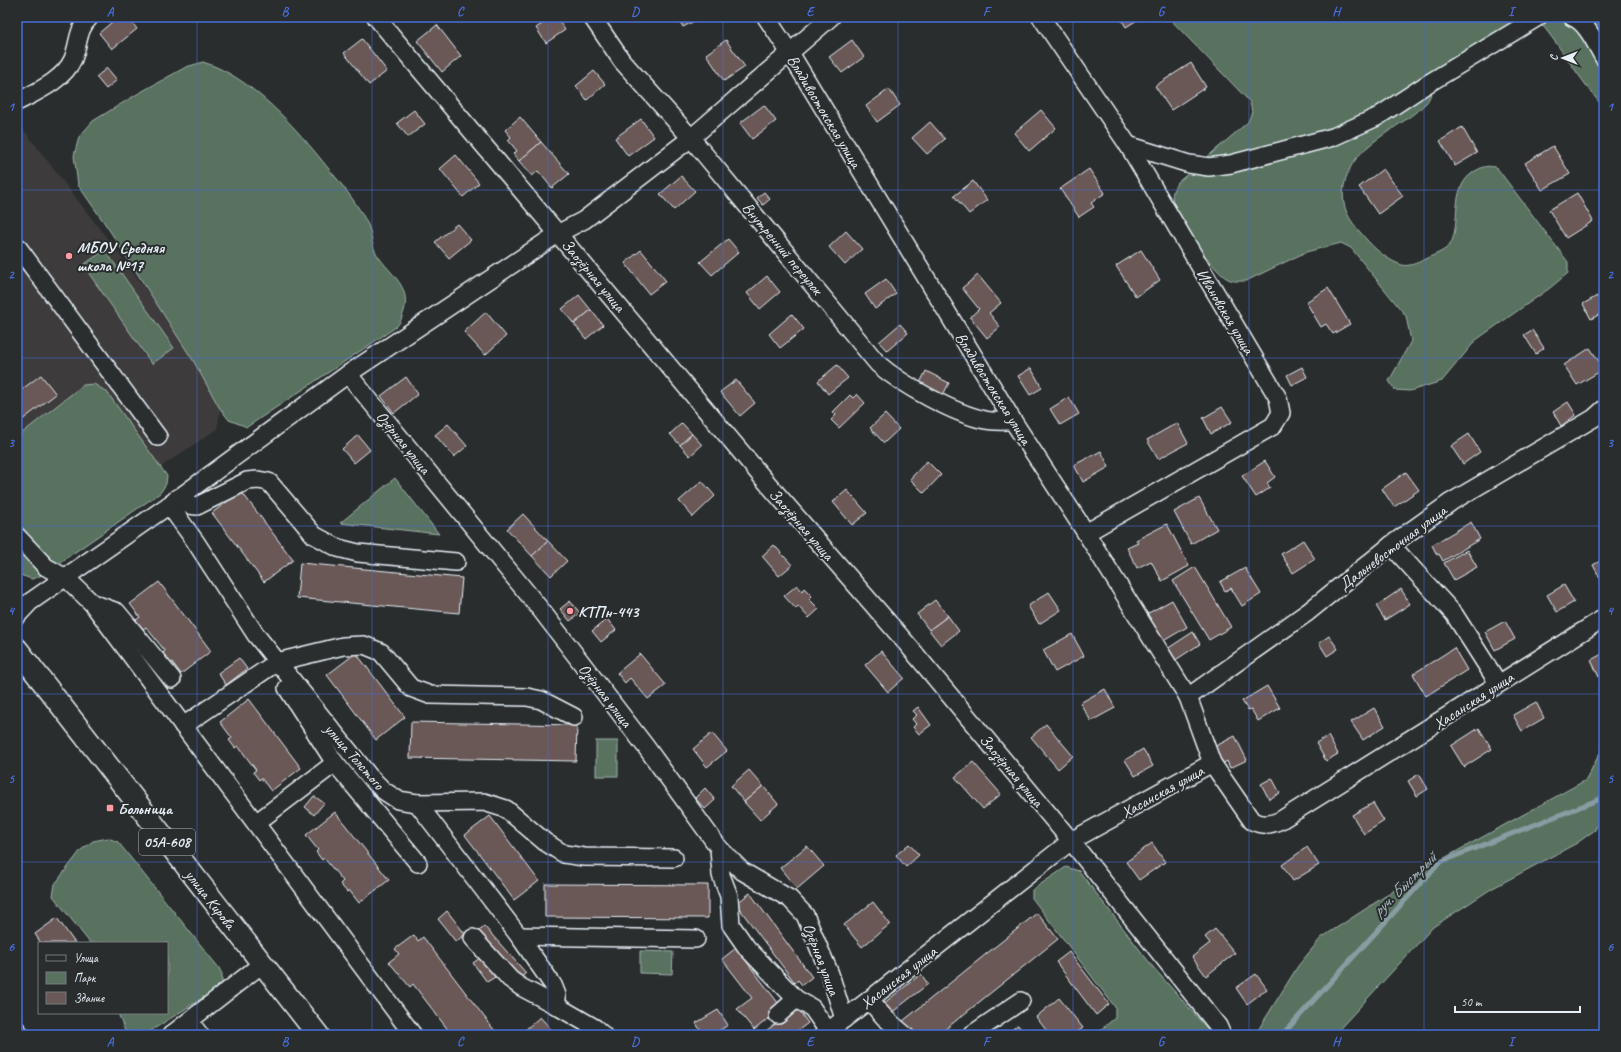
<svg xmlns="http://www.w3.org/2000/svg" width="1621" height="1052" font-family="Caveat,sans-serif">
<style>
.built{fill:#3d3a3a}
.green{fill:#59725f;stroke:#a0b2ac}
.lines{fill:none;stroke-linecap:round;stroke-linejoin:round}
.stream{stroke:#889da3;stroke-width:5}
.building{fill:#6a5856;stroke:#e8f1f8}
.minor-casing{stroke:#e8f1f8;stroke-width:20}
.major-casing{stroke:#e8f1f8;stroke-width:24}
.minor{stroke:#2a2d2e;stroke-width:17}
.major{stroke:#2a2d2e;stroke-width:21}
.grid{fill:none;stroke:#466fde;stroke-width:1;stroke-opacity:0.55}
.poi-dot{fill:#ff9aa2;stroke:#2a2d2e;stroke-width:1.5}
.labels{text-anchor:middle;stroke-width:4;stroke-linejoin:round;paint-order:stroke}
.shield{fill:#2a2d2e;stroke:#afb6bb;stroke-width:1}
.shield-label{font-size:15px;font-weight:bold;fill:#e8f1f8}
.street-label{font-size:16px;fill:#e8f1f8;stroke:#2a2d2e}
.poi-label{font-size:16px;font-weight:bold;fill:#e8f1f8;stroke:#2a2d2e;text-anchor:start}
.water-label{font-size:17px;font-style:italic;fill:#a8b9c0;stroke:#2a2d2e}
.neatline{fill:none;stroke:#466fde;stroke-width:1.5}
.grid-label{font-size:13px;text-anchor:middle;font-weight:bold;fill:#466fde}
</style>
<rect width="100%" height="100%" fill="#2a2d2e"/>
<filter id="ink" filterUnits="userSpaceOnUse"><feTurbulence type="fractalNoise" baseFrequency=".025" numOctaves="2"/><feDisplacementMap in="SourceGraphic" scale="8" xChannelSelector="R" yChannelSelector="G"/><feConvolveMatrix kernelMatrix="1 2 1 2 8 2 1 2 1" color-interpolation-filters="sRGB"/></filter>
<g filter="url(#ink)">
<!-- built -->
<path class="built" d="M17 121 224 391 217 429 43 547 17 514Z"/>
<!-- green -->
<g class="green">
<path d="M1168 17H1604V108C1582 82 1565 54 1544 27L1535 24C1512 38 1489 52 1465 66 1457 72 1444 76 1437 83 1431 89 1431 99 1425 104 1398 131 1351 144 1344 186 1341 205 1347 217 1360 232 1370 244 1383 258 1399 264 1408 268 1417 263 1425 259 1433 255 1448 251 1452 241 1461 217 1449 185 1477 170 1484 166 1489 165 1497 168L1568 262V273L1550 288 1476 340 1442 381 1410 391 1395 390 1389 381 1411 341 1406 316 1351 248 1341 243 1306 252 1246 281C1239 281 1234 282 1228 279 1214 273 1177 217 1173 203 1171 194 1173 190 1177 183L1248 122 1252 112 1250 102Z"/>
<path d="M203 62C252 77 297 129 328 168 343 186 358 204 368 225 372 233 371 243 375 251 386 272 412 284 404 311 402 317 401 322 396 327L247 427 229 420 219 407 194 362 108 228 78 185 74 156 79 137 93 121 139 93 186 67Z"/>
<path d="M105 250 174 348 152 364 83 265Z"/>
<path d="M94 384 107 392 167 476 166 484 160 493 42 575 32 579 17 574V437L83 385Z"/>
<path d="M395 478 439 534 340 523Z"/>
<rect x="596" y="741" width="22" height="35"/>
<path d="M1604 745V810L1595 830 1577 843 1491 889 1433 927 1334 1035H1255L1298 966 1321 938 1439 861 1586 780Z"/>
<path d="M108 838 118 842 219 968 222 974V984L215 990 149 1032 137 1034 125 1031 118 1013H167V943H90L53 896 55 884 81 850 93 841Z"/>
<path d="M1066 867 1079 871 1153 967 1213 1035H1094L1115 1018V1007L1032 898V890Z"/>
<path d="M640 951 673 952 672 974 640 973Z"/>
</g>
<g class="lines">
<!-- stream -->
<path class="stream" d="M1282 1035 1440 862 1600 799 1604 795"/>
</g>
<!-- building -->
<g class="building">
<path d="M118 17H128L137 29 112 49 99 33Z"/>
<path d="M552 17H556L565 30 546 43 536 28Z"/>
<path d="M678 17H702L683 27Z"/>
<path d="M1120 17H1142L1126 27Z"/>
<path d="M437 25 461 56 442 72 417 41Z"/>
<path d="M362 39 387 71 369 85 344 53Z"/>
<path d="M726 40 745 67 724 81 706 54Z"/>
<path d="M852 40 864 57 842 73 829 57Z"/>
<path d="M1191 63 1206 87 1171 110 1155 86Z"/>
<path d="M107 68 117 80 106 89 96 77Z"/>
<path d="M594 71 605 84 587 100 576 86Z"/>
<path d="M889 89 900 105 877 122 866 106Z"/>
<path d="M764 105 776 121 752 139 740 123Z"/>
<path d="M414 110 425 124 408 137 397 123Z"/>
<path d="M1041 110 1056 128 1029 151 1014 133Z"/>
<path d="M520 117 541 142 519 161 513 154 517 151 508 140 511 137 505 130Z"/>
<path d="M641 119 654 137 628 156 615 138Z"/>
<path d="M930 122 945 139 927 154 912 138Z"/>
<path d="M1462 127 1477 153 1455 166 1440 141Z"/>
<path d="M541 142 569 174 552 188 538 171 532 176 519 161Z"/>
<path d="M1553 146 1570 174 1542 190 1525 163Z"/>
<path d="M456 155 479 183 463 197 440 169Z"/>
<path d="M1089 169 1105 193 1091 203 1094 207 1079 217 1060 189Z"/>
<path d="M1383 169 1403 196 1378 214 1359 187Z"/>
<path d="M681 176 695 191 674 210 660 194Z"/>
<path d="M973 181 987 200 969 214 954 196Z"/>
<path d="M764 192 770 199 763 205 757 198Z"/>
<path d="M1577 193 1593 221 1566 238 1549 210Z"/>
<path d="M457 224 471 240 449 258 435 242Z"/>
<path d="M846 231 862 249 845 265 829 247Z"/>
<path d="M728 239 739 252 712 275 700 262Z"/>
<path d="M641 250 666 281 649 294 625 263Z"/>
<path d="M1141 250 1160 280 1136 297 1116 266Z"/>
<path d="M978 275 1001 303 989 313 1000 327 987 338 970 317 979 309 962 288Z"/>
<path d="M767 276 780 292 760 309 747 293Z"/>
<path d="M886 279 896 294 875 309 865 294Z"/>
<path d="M1328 288 1350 324 1333 334 1326 324 1321 327 1306 302Z"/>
<path d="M579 295 591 310 574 324 562 309Z"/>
<path d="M1597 296 1604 308V312L1591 319 1583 304Z"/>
<path d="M591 310 603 325 586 339 574 324Z"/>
<path d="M486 312 506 336 485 355 464 332Z"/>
<path d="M792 314 804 329 780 348 769 334Z"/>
<path d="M900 324 908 333 887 351 879 342Z"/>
<path d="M1532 330 1544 348 1536 354 1524 335Z"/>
<path d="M1590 348 1604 369 1577 385 1564 365Z"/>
<path d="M837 365 848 378 828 394 818 381Z"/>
<path d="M1302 367 1307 377 1292 385 1287 375Z"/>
<path d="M1031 368 1042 388 1030 395 1018 376Z"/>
<path d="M926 371 949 383 943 395 920 383Z"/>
<path d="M41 375 56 394 17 424V393Z"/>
<path d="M406 377 418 394 394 413 381 396Z"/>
<path d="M736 380 755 403 740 416 720 392Z"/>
<path d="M857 394 865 403 839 428 831 420 836 415 833 412 850 395 853 398Z"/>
<path d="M1069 397 1079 414 1060 425 1050 409Z"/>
<path d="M1568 402 1576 415 1561 426 1553 412Z"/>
<path d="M1222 407 1232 422 1211 434 1203 418Z"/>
<path d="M885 414 899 429 884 443 870 428Z"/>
<path d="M682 423 692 434 680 445 670 434Z"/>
<path d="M1177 423 1188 443 1158 459 1147 440Z"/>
<path d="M448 424 467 446 454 457 435 435Z"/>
<path d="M692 434 702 445 690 456 680 445Z"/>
<path d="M1469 434 1480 452 1463 464 1451 446Z"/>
<path d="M358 435 370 450 354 463 342 449Z"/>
<path d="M1101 451 1109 467 1083 482 1074 465Z"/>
<path d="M927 461 941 475 924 493 910 479Z"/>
<path d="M1265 461 1275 477 1267 483 1270 488 1256 497 1242 476Z"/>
<path d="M1406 472 1419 490 1394 507 1382 489Z"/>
<path d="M702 481 715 496 693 517 679 501Z"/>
<path d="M847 490 867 513 852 525 833 502Z"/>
<path d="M241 491 293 560 264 582 212 513Z"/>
<path d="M1199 498 1217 529 1191 544 1174 512Z"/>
<path d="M523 514 548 541 532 556 507 529Z"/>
<path d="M1471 522 1480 539 1443 561 1439 554 1437 555 1432 545Z"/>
<path d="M1167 524 1189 566 1162 581 1151 561 1137 568 1127 548 1138 543 1136 540Z"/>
<path d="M1303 540 1315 559 1293 573 1281 554Z"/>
<path d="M548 541 567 561 551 576 532 556Z"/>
<path d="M774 545 792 565 779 576 762 556Z"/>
<path d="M1467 550 1477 567 1454 580 1444 563Z"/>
<path d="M1604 559V581L1602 582 1593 565Z"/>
<path d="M300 563 462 578 459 613 297 598Z"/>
<path d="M1195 567 1231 627 1209 640 1173 581Z"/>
<path d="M1245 568 1261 594 1242 606 1231 588 1225 591 1220 582Z"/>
<path d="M159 582 211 651 181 674 172 662 169 663 162 654 165 651 146 627 143 629 136 620 140 617 130 604Z"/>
<path d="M797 585 802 591 804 588 812 596 809 599 819 609 809 618 798 606 796 609 784 596Z"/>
<path d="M1564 585 1574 602 1557 612 1547 595Z"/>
<path d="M1401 589 1410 604 1385 620 1376 606Z"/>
<path d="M1049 592 1061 610 1039 624 1028 606Z"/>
<path d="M935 600 948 616 929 630 917 614Z"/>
<path d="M1172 600 1187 627 1160 643 1145 615Z"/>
<path d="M570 601 580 613 570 621 560 609Z"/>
<path d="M948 616 959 631 941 645 929 630Z"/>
<path d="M607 619 616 630 601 642 592 631Z"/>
<path d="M1505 621 1515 639 1495 650 1485 632Z"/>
<path d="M1193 632 1200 644 1174 661 1167 649Z"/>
<path d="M1072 634 1084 656 1055 672 1043 650Z"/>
<path d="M1329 636 1338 649 1327 656 1319 643Z"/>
<path d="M1454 648 1467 670 1426 696 1413 674Z"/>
<path d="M881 651 904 678 888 692 865 665Z"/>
<path d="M356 653 405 717 376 740 327 675Z"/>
<path d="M1604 653V675L1599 677 1591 660Z"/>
<path d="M640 654 666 685 648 699 630 678 625 683 617 673Z"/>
<path d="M239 658 247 669 226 685 218 673Z"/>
<path d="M1267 686 1280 708 1258 721 1251 709 1248 710 1242 701Z"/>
<path d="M1105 689 1115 708 1091 721 1080 703Z"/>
<path d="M249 699 301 768 271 791 261 778 259 780 253 772 256 770 238 746 235 748 229 740 232 738 220 722Z"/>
<path d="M1536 702 1544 718 1522 731 1513 715Z"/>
<path d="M918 707 931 725 919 734 913 727 916 724 912 719 917 715 913 711Z"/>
<path d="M1374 708 1385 726 1363 740 1351 722Z"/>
<path d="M411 722 577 725 576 761 410 758Z"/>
<path d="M1046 724 1073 756 1058 769 1031 737Z"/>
<path d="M1479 728 1492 749 1464 767 1451 746Z"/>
<path d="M712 733 727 751 707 767 693 749Z"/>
<path d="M1235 736 1247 760 1230 768 1227 761 1221 765 1212 748Z"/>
<path d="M1328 736 1338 754 1326 761 1316 743Z"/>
<path d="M1143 749 1153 766 1135 776 1125 760Z"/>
<path d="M973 762 1001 794 983 809 955 777Z"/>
<path d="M749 770 763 786 744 802 731 786Z"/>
<path d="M1419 774 1428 789 1417 796 1408 781Z"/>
<path d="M1272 778 1280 793 1269 799 1261 784Z"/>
<path d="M763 786 778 804 760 820 744 802Z"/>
<path d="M705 788 715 800 705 809 695 798Z"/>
<path d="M314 796 324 803 314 815 305 807Z"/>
<path d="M1373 803 1384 821 1364 834 1352 815Z"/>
<path d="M335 812 389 880 359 903 349 890 347 892 340 884 343 881 324 858 322 860 316 852 318 850 306 835Z"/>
<path d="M490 816 539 881 514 900 465 835Z"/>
<path d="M1152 843 1165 862 1139 880 1126 862Z"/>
<path d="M909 844 919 855 906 867 896 855Z"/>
<path d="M807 846 824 866 797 889 780 868Z"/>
<path d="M1307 847 1319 865 1293 881 1282 865Z"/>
<path d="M545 884 708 885V918L545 917Z"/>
<path d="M750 893 812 977 802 985 798 980 795 983 736 904Z"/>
<path d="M873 902 890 924 862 947 844 925Z"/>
<path d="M447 911 465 934 456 942 438 919Z"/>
<path d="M1037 913 1058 939 938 1035H913L903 1021Z"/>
<path d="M57 918 75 943H41L35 934Z"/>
<path d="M484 926 526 973 517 981 475 934Z"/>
<path d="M1215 929 1235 953 1206 976 1192 957 1210 943 1205 937Z"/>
<path d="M414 935 418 941 423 937 498 1035H452L413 984 410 987 389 962 399 954 395 949Z"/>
<path d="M736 948 782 1008 754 1030 737 1009 752 998 722 959Z"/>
<path d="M1069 952 1109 1004 1096 1015 1056 962Z"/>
<path d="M481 957 495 977 487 982 473 963Z"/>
<path d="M921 974 928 984 890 1014 883 1004Z"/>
<path d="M1256 974 1267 989 1247 1004 1236 988Z"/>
<path d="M1059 998 1083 1028 1073 1035H1050L1036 1017Z"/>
<path d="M797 1008 808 1023 792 1035H764L763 1033Z"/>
<path d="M718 1010 728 1025 712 1035H703L696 1023Z"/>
<path d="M540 1017 550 1028 541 1035H530L525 1030Z"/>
<path d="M1018 1025 1025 1035H1005Z"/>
</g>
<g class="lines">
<defs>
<g id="minor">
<path d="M376 17 762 477 907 644 1071 841 1218 1026 1222 1035"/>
<path d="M592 17 622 61 691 138 878 364C902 385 955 414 985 420 994 422 1004 421 1013 421"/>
<path d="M766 17 790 53 1013 421 1086 533 1188 697 1212 763 1252 821C1263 826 1270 825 1281 820L1604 618"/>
<path d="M1041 17 1128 145 1278 398 1281 413 1273 426 1086 533"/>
<path d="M1572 17C1587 22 1596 45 1604 58"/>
<path d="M17 102C36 92 64 80 73 59 79 44 77 29 90 17"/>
<path d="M1128 145 1189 164 1209 167 1231 164 1333 137 1377 117 1424 86 1538 17"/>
<path d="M17 246 158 437"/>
<path d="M348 374 541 610 646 747 719 848 742 871 790 899 805 915 830 974 844 1019"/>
<path d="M177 498 189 505 197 506 247 481 258 480 269 482 314 535 338 548 358 553 456 562"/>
<path d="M169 505 195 541 256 635 369 776 384 791 398 800 417 803 484 802 506 809 545 842 564 854 584 857 674 858"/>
<path d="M17 536 46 567 66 578 92 603 413 1035"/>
<path d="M1391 545 1454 614 1498 683"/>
<path d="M92 603 117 612 172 679"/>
<path d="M17 616 30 602 169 505 348 374 559 233 584 220 691 138 831 17"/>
<path d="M287 688 335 763 418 863"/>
<path d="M1188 697 1308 612 1391 545 1451 502 1594 418 1604 409"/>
<path d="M183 726 277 662 343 646 364 645 381 652 411 688 430 695 527 697 541 700 574 717"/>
<path d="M417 803 519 936 553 985 557 995V1006L595 1028 603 1035"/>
<path d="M256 823 335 763"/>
<path d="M719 848 721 875 729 896 731 925 747 948 796 999 812 1008 828 1031"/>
<path d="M519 936 696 939"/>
<path d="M473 938 510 979 521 987 557 1006"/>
<path d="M869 1000 885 1018 905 1035"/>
<path d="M778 1015 796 999"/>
<path d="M190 1022 200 1035"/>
<path d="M17 1030 20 1035"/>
<path d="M171 1035 262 964"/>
<path d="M823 1035 869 1000 1071 841 1212 763"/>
<path d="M971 1035 1021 1001"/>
</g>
<path id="major" d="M17 649 318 1035"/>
</defs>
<!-- minor casing -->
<use href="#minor" class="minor-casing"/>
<!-- major casing -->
<use href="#major" class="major-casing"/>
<!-- minor -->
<use href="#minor" class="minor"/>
<!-- major -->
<use href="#major" class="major"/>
</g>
</g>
<!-- grid -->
<path class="grid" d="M197 17V1035M372 17V1035M548 17V1035M723 17V1035M898 17V1035M1073 17V1035M1249 17V1035M1424 17V1035M17 190H1604M17 358H1604M17 526H1604M17 694H1604M17 862H1604"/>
<!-- markers -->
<g class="poi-dot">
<circle cx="69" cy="256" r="4"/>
<circle cx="570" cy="611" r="4"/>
<rect x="106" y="804" width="8" height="8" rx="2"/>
</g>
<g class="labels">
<!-- shield labels -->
<rect class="shield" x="139" y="829" width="56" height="26" rx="3"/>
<g class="shield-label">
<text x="167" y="847">05А-608</text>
</g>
<!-- street labels -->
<g class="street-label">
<text transform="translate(825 111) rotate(59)" y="6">Владивостокская улица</text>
<text transform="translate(783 248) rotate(50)" y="6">Внутренний переулок</text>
<text transform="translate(594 275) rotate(50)" y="6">Заозёрная улица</text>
<text transform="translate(1226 311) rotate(59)" y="6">Ивановская улица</text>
<text transform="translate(994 388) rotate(58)" y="6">Владивостокская улица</text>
<text transform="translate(404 442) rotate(51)" y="6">Озёрная улица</text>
<text transform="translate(802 524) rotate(49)" y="6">Заозёрная улица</text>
<text transform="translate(1392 547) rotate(-37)" y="6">Дальневосточная улица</text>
<text transform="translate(606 695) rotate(52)" y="6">Озёрная улица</text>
<text transform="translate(1473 700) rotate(-33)" y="6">Хасанская улица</text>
<text transform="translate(355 756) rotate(49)" y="6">улица Толстого</text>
<text transform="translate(1012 770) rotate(50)" y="6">Заозёрная улица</text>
<text transform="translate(1162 791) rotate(-29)" y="6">Хасанская улица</text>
<text transform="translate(211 899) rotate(52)" y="6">улица Кирова</text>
<text transform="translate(822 959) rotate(69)" y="6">Озёрная улица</text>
<text transform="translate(898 977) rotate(-38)" y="6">Хасанская улица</text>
</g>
<!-- poi labels -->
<g class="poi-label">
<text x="77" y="253">МБОУ Средняя<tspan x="77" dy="18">школа №17</tspan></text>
<text x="578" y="617">КТПн-443</text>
<text x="118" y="814">Больница</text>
</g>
<!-- water labels -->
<g class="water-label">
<text transform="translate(1404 884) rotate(-45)" y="6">руч. Быстрый</text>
</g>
</g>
<!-- margin -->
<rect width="1621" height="1052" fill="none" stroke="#2a2d2e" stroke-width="44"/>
<!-- legend -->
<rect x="38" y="942" width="130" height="72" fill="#2a2d2e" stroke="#767b7f"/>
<rect x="46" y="955" width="20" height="6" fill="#2a2d2e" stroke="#767b7f"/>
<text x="74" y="962" font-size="12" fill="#e8f1f8">Улица</text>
<rect x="46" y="972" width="20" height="12" fill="#59725f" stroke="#767b7f"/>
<text x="74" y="982" font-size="12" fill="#e8f1f8">Парк</text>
<rect x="46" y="992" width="20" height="12" fill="#6a5856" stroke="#767b7f"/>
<text x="74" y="1002" font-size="12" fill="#e8f1f8">Здание</text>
<!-- north arrow -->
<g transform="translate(1563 58) rotate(270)" stroke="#2a2d2e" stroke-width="3" paint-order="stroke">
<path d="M0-3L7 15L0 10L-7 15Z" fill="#e8f1f8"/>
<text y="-6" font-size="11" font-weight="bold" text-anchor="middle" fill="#e8f1f8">С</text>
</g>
<!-- scale -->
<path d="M1455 1006v6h125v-6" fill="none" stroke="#e8f1f8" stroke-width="2"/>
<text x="1461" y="1006" font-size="12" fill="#e8f1f8" stroke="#2a2d2e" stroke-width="3" paint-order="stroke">50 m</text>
<rect x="22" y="22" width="1577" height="1008" class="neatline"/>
<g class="grid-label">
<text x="110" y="16">A</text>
<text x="285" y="16">B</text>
<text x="460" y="16">C</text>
<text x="635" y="16">D</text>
<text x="810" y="16">E</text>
<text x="986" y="16">F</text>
<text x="1161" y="16">G</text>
<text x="1336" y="16">H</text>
<text x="1511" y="16">I</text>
<text x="11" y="111">1</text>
<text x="1610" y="111">1</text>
<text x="11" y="279">2</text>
<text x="1610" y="279">2</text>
<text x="11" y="447">3</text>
<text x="1610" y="447">3</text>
<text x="11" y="615">4</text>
<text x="1610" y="615">4</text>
<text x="11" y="783">5</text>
<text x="1610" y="783">5</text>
<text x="11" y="951">6</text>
<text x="1610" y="951">6</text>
<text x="110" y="1046">A</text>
<text x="285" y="1046">B</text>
<text x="460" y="1046">C</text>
<text x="635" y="1046">D</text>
<text x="810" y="1046">E</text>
<text x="986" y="1046">F</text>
<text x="1161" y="1046">G</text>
<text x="1336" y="1046">H</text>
<text x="1511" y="1046">I</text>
</g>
</svg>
